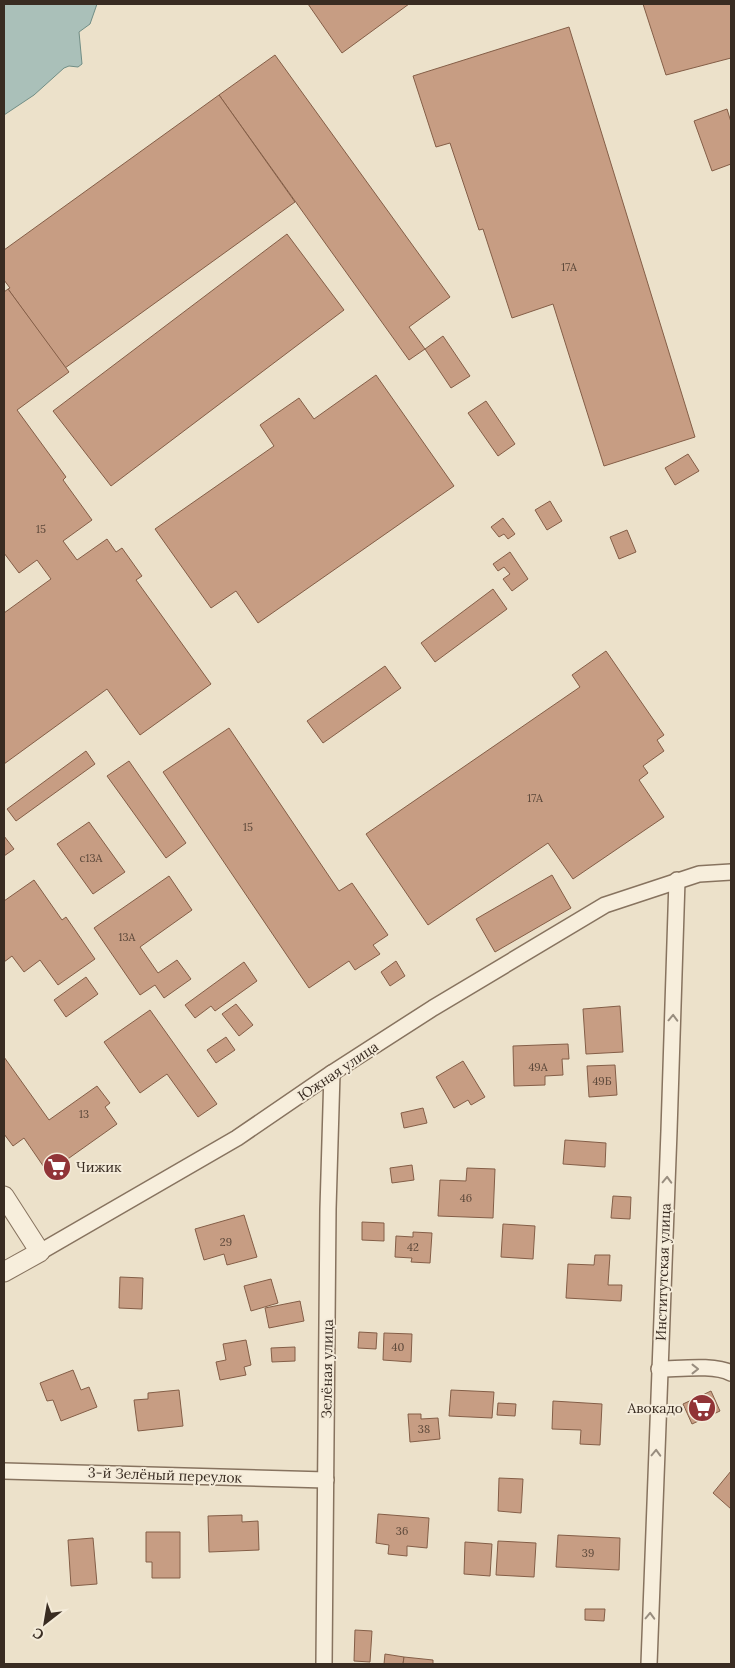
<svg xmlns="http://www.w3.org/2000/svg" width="735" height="1668" font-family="Lora,serif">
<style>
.water{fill:#aac0b9;stroke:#718e86}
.building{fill:#c79d83;stroke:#845e47}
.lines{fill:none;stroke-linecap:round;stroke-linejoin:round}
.minor-casing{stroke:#87735f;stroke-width:18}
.tertiary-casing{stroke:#87735f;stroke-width:21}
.minor{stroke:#f7eedc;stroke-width:15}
.tertiary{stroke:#f7eedc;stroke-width:19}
.oneway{stroke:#988d7f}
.labels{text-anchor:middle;stroke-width:4;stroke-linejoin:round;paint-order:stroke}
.number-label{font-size:11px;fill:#5c483a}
.street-label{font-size:14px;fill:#392c22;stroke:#f4ebd9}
.poi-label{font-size:14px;fill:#392c22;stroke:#f4ebd9;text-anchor:start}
</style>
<rect width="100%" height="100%" fill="#ece1ca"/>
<!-- water -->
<path class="water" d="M4 4H97L90 24 79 32 82 64 78 67 69 66 64 68 34 95 4 115Z"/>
<!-- building -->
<g class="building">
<path d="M308 4H409L342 53Z"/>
<path d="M643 4H731V58L666 75Z"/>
<path d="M569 27 695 437 604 466 553 304 512 318 483 229 479 230 450 143 436 147 413 76Z"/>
<path d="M275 55 450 297 409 327 425 349 409 360 219 95Z"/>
<path d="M219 95 295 202 65 368 8 289 10 288 4 280V250Z"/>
<path d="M727 109 731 122V164L712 171 694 121Z"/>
<path d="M287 234 344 310 111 486 53 411Z"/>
<path d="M8 289 69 372 17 410 66 477 63 480 92 520 63 541 77 560 107 539 116 552 122 548 142 576 136 580 211 684 140 735 107 689 4 764V613L51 579 37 560 19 573 4 553V292Z"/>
<path d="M443 336 470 376 451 388 425 349Z"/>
<path d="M376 375 454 486 258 623 236 591 211 608 155 529 274 446 260 425 299 398 314 419Z"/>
<path d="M486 401 515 444 498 456 468 413Z"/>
<path d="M688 454 699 471 675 485 665 468Z"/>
<path d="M550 501 562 521 547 530 535 510Z"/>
<path d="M503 518 515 534 508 539 504 534 499 537 491 527Z"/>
<path d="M627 530 636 552 619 559 610 537Z"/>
<path d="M510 552 528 579 512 591 503 579 510 574 504 567 498 571 493 564Z"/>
<path d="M493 589 507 609 435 662 421 643Z"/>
<path d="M606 651 664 735 657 740 664 751 643 766 648 773 639 780 664 817 573 879 548 843 428 925 366 834 580 687 572 675Z"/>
<path d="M385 666 401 688 323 743 307 721Z"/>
<path d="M229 728 339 891 352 883 388 935 373 945 380 954 355 970 349 961 309 988 163 772Z"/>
<path d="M86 751 95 764 16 821 7 809Z"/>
<path d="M129 761 186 843 166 858 107 776Z"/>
<path d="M89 822 125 872 93 894 57 844Z"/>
<path d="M4 836 14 849 4 856Z"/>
<path d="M552 875 571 908 495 952 476 919Z"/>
<path d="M169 876 192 910 140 947 158 973 177 960 191 979 164 998 155 985 140 995 94 928Z"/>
<path d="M34 880 62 920 66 917 95 959 58 985 40 960 24 972 12 956 4 962V901Z"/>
<path d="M396 961 405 976 390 986 381 972Z"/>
<path d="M244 962 257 981 215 1011 211 1006 195 1018 185 1005Z"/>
<path d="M86 977 98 994 66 1017 54 1000Z"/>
<path d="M236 1004 253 1025 239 1036 222 1014Z"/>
<path d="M620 1006 623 1052 586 1054 583 1009Z"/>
<path d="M150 1010 217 1104 198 1117 167 1074 140 1093 104 1042Z"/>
<path d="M226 1037 235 1050 216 1063 207 1050Z"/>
<path d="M568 1044 569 1059H562L563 1075 545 1076V1085L514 1086 513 1046Z"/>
<path d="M4 1057 49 1120 97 1086 110 1103 105 1107 117 1124 48 1173 24 1138 13 1146 4 1134Z"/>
<path d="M463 1061 485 1097 471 1105 468 1100 454 1108 436 1077Z"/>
<path d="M615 1065 617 1095 589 1097 587 1066Z"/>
<path d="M423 1108 427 1123 404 1128 401 1113Z"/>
<path d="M565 1140 606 1143 605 1167 563 1164Z"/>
<path d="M412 1165 414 1180 392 1183 390 1168Z"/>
<path d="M467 1168 495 1169 493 1218 438 1216 440 1180 466 1181Z"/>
<path d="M613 1196 631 1197 630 1219 611 1218Z"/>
<path d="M244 1215 257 1257 227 1265 224 1254 204 1260 195 1229Z"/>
<path d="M362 1222 384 1223V1241L362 1240Z"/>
<path d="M503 1224 535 1226 533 1259 501 1257Z"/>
<path d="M413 1232 432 1233 430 1263 411 1262 412 1258 395 1257 396 1236 413 1237Z"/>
<path d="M595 1255H610L608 1285H622L621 1301 566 1298 568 1264 594 1265Z"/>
<path d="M120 1277 143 1278 142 1309 119 1308Z"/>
<path d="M271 1279 278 1303 251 1311 244 1286Z"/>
<path d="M300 1301 304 1321 269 1328 265 1308Z"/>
<path d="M359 1332 377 1333 376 1349 358 1348Z"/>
<path d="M384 1333 412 1334 411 1362 383 1360Z"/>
<path d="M246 1340 251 1365 244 1367 246 1375 220 1380 216 1362 226 1360 223 1344Z"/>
<path d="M295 1347V1361L272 1362 271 1348Z"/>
<path d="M73 1370 81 1390 89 1387 97 1407 61 1421 53 1400 47 1401 40 1383Z"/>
<path d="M179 1390 183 1426 138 1431 134 1400 148 1399V1393Z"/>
<path d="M451 1390 494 1392 492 1418 449 1416Z"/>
<path d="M711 1391 720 1411 692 1424 683 1404Z"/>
<path d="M553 1401 602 1404 600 1445 580 1444 581 1430 552 1429Z"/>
<path d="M498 1403 516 1404 515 1416 497 1415Z"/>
<path d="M408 1414H421V1419L438 1418 440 1439 410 1442Z"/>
<path d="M731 1471V1509L713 1493Z"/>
<path d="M499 1478 523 1479 521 1513 498 1511Z"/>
<path d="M378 1514 429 1518 427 1548 407 1546V1556L388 1554 389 1545 376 1543Z"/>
<path d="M242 1515V1522L258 1521 259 1550 209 1552 208 1516Z"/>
<path d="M146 1532H180V1578H152V1562H146Z"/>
<path d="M558 1535 620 1538 619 1570 556 1567Z"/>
<path d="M93 1538 97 1584 71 1586 68 1540Z"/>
<path d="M498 1541 536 1543 534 1577 496 1575Z"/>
<path d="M465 1542 492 1544 490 1576 464 1574Z"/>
<path d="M585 1609H605L604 1621 585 1620Z"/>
<path d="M355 1630 372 1631 370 1662 354 1661Z"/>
<path d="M385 1654 404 1657 403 1664H384Z"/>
<path d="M404 1657 433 1660V1664H403Z"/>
</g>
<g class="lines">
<defs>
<g id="minor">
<path d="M40 1252 237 1138 332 1073 433 1008 605 905 699 874 731 872"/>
<path d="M659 1369C678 1369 714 1364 731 1373"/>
<path d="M4 1471 326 1480"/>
<path d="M324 1664 328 1209 332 1073"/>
<path d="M649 1664 669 1131 677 880"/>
</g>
<path id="tertiary" d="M4 1196 40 1252 4 1272"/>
</defs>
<!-- minor casing -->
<use href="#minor" class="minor-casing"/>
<!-- tertiary casing -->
<use href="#tertiary" class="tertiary-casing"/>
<!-- minor -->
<use href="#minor" class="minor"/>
<!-- tertiary -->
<use href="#tertiary" class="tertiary"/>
</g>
<!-- one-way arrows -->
<defs><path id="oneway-chevron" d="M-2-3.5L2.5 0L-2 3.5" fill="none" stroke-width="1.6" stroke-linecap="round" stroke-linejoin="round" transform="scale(1.25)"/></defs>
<g class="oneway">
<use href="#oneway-chevron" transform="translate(673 1018) rotate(-88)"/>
<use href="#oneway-chevron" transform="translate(667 1180) rotate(-88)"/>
<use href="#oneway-chevron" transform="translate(695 1369)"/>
<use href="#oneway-chevron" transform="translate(656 1453) rotate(-88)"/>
<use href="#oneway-chevron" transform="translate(650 1616) rotate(-88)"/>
</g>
<!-- icons -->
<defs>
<symbol id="supermarket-disc" viewBox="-11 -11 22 22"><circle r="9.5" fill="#913437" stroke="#f4ebd9"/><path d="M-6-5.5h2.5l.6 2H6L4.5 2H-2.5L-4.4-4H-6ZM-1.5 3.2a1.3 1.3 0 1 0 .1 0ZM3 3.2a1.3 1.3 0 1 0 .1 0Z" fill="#fff"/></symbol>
</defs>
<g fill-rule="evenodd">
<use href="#supermarket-disc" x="41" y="1151" width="32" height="32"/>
<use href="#supermarket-disc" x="686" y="1392" width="32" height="32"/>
</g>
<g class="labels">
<!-- number labels -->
<g class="number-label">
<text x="569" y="271">17А</text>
<text x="41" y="533">15</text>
<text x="535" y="802">17А</text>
<text x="248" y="831">15</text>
<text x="91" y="862">с13А</text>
<text x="127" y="941">13А</text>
<text x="538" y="1071">49А</text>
<text x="602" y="1085">49Б</text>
<text x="84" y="1118">13</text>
<text x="466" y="1202">46</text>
<text x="226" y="1246">29</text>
<text x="413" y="1251">42</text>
<text x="398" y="1351">40</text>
<text x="424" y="1433">38</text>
<text x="402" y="1535">36</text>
<text x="588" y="1557">39</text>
</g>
<!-- street labels -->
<g class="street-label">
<text transform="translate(338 1071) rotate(-34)" y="5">Южная улица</text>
<text transform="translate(663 1272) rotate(-88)" y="5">Институтская улица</text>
<text transform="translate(327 1369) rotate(-89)" y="5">Зелёная улица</text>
<text transform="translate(165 1475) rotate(2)" y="5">3-й Зелёный переулок</text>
</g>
<!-- poi labels -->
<g class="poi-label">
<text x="76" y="1172">Чижик</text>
<text x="683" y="1413" text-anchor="end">Авокадо</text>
</g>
</g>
<!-- border -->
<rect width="735" height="1668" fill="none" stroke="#392c22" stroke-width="10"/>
<!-- north arrow -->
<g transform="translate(45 1623) rotate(211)" stroke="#f4ebd9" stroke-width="4" paint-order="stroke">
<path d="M0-4L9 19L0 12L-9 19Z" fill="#392c22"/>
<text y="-8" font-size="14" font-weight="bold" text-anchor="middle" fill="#392c22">С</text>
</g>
</svg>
